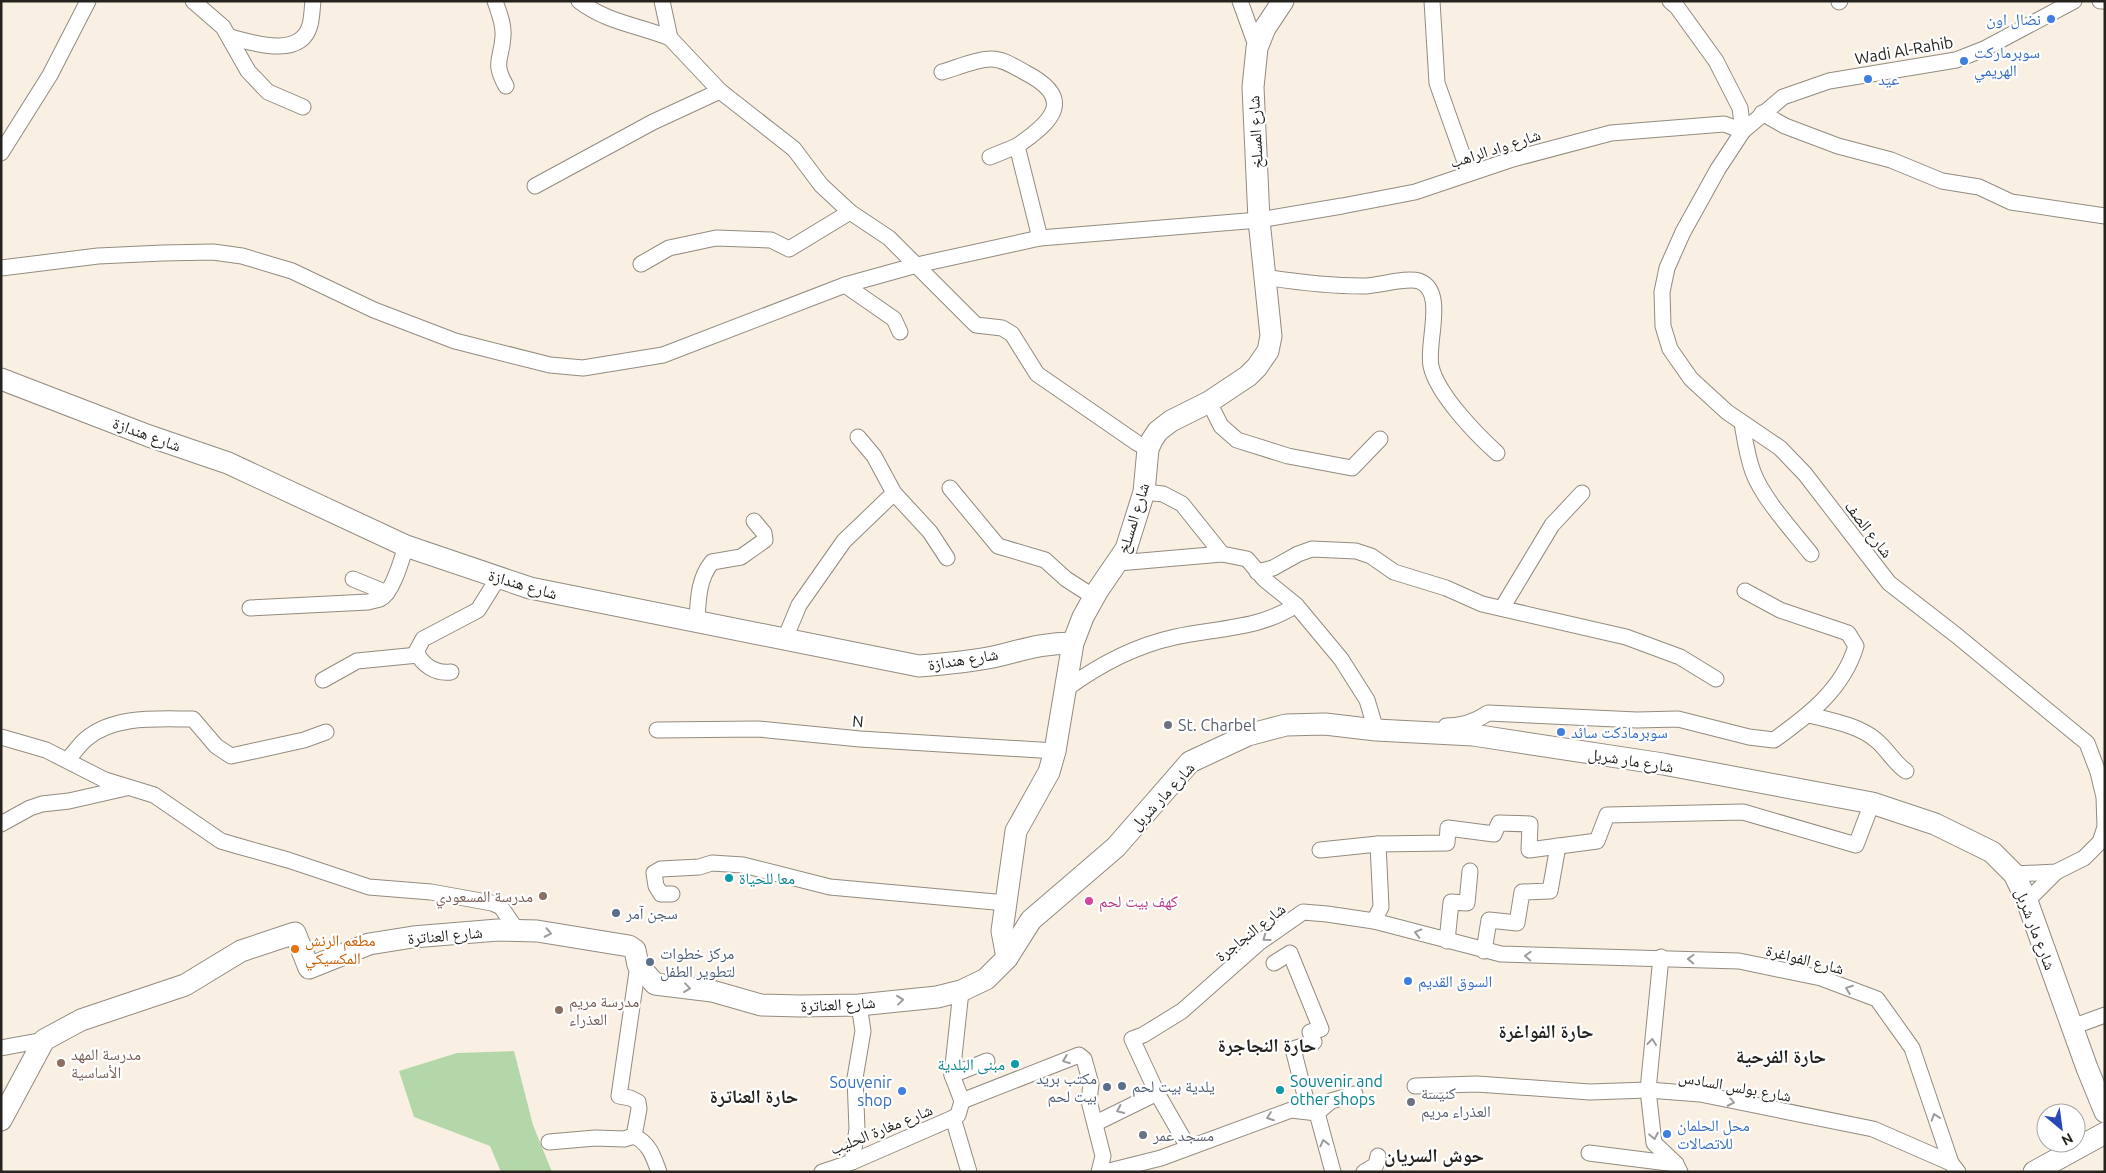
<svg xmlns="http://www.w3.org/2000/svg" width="2106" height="1173" font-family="Ubuntu,'Noto Naskh Arabic',sans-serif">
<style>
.green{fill:#b3d7a9}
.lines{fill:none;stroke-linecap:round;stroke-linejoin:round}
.street-casing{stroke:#938b7f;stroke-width:17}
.secondary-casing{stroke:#938b7f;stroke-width:23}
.street{stroke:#fff;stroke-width:15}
.secondary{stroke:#fff;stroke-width:21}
.oneway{stroke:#9d9c9a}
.shop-dot{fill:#3f7fe0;stroke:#fff;stroke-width:2}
.worship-dot{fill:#6b7280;stroke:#fff;stroke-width:2}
.culture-dot{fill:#0f9aa8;stroke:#fff;stroke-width:2}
.education-dot{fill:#8d6e63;stroke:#fff;stroke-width:2}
.hotel-dot{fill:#d1479c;stroke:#fff;stroke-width:2}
.service-dot{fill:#5c6f8a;stroke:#fff;stroke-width:2}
.food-dot{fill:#e8710a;stroke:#fff;stroke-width:2}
.labels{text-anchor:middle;stroke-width:4.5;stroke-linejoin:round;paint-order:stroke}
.shop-label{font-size:16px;fill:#366cbe;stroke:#fff;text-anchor:start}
.street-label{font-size:16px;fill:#26231e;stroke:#fff}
.worship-label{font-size:16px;fill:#5b616d;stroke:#fff;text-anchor:start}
.culture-label{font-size:16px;fill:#0d838f;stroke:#fff;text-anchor:start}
.education-label{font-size:16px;fill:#785e54;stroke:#fff;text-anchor:start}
.hotel-label{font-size:16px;fill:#b23c85;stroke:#fff;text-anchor:start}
.service-label{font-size:16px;fill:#4e5e75;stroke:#fff;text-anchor:start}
.food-label{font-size:16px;fill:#c56008;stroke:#fff;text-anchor:start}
.quarter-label{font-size:19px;font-weight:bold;fill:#26231e;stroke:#fff}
</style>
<rect width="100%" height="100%" fill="#f9f0e3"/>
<!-- green -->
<path class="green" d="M514 1051 533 1125 552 1172H501L490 1146 414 1117 399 1071 457 1053Z"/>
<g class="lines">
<defs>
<g id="street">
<path d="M193 1 223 27 248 71 268 92 303 107"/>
<path d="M495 1C499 13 504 24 503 36 502 60 492 61 506 86"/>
<path d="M579 1C608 23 638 25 670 38"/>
<path d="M662 1 670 38 720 91 794 149 821 185 850 212 889 238 976 325 1002 328 1012 334 1037 374 1137 443 1148 449"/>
<path d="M1240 1 1257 48"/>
<path d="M1432 1 1437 83 1469 173"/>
<path d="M1670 1 1677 7 1716 61 1740 108 1743 131"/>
<path d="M2100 1H2103"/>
<path d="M1839 2 1840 1"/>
<path d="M230 37C253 43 301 59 310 25 312 18 312 9 313 1"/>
<path d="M942 72C956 68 977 59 990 59 1002 58 1015 67 1026 73 1076 99 1052 122 1017 146L1040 238"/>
<path d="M1762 113 1785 126 1838 146 1891 160 1942 181 1979 187 2011 202 2105 216"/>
<path d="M1 153 50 75 88 1"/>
<path d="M990 157 1017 146"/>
<path d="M535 186 653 122 720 91"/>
<path d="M641 264 669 248 716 238 771 240 789 249 850 212"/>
<path d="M1 268 98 256 163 253 213 252 242 256 292 271 374 310 455 341 550 365 583 368 663 355 845 285 917 265 1040 238 1259 220 1342 206 1415 192 1513 159 1611 133 1724 124 1743 131"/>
<path d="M1264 277C1296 282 1329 286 1362 286 1379 286 1405 277 1419 281 1447 291 1426 343 1431 366 1437 394 1476 434 1497 453"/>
<path d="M845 285 894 319 900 332"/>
<path d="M1209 402 1221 426 1237 440 1288 456 1352 468 1380 439"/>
<path d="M1742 423C1745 440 1747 456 1753 472 1763 499 1793 531 1811 554"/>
<path d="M858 437 874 456 894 493 930 532 947 558"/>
<path d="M950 488 998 546 1045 560 1066 579 1094 597"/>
<path d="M1144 492 1163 494 1182 504 1222 554 1247 559 1264 579 1296 605 1341 659 1367 700 1376 730"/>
<path d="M1118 563 1222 554"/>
<path d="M1257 572 1273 568 1298 554 1312 549 1356 551 1371 556 1394 572 1446 588 1482 604 1626 637 1680 657 1716 679"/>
<path d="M353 579 387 593"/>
<path d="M250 608 368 602C372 601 377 600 380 599 393 593 402 558 406 546"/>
<path d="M1502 608 1552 525 1582 493"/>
<path d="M697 622C698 601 698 579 712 562L741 557 765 540 764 533 754 521"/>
<path d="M784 641 799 605 844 541 894 493"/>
<path d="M451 672C435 674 423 665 416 652L423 639 478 610 498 578"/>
<path d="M323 680 357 661 418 655"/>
<path d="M1066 689C1100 664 1134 646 1175 637 1215 628 1261 629 1296 605"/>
<path d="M1810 715C1832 721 1858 725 1876 740 1888 750 1894 763 1906 771"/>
<path d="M1446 726C1461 726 1475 722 1488 713L1637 720 1678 719 1749 737 1774 740C1809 715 1843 689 1856 646L1848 633 1780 610 1745 591"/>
<path d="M657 730 758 729 860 739 1055 751"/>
<path d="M1 737 46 750 105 780 154 795 221 841 238 846 288 860 369 887 431 892 492 903 501 907 516 929"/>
<path d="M68 759C74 753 79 745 86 739 114 715 158 719 193 719L216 746 231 756 304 740 326 732"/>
<path d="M1 824 30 808 42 804 69 801 126 788"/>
<path d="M1320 850 1378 844 1447 843 1448 828 1494 834 1499 823 1530 824 1529 850 1597 841 1607 815 1743 812 1856 845 1872 803"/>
<path d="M2014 874 2056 872 2084 858 2100 842 2105 827 2104 797 2098 772 2087 743 1956 635 1889 583 1805 474 1780 448 1727 412 1691 379 1670 349 1663 326 1662 292 1667 268 1683 232 1718 169 1743 131 1783 97 1829 81 1956 60 1984 49 2074 1"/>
<path d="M672 894H661L656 886 654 873 661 869 699 867 712 863 743 865 830 887 1006 903"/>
<path d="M2027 901 2056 872"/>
<path d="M1374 921 1381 907 1378 844"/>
<path d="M1447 941 1451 902 1467 903 1470 871"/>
<path d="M1484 951 1489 920 1517 923 1522 892 1550 891 1558 846"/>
<path d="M1661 957 1648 1090 1654 1143 1676 1164 1680 1172"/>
<path d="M1274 963 1290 953 1321 1029 1310 1032 1314 1042 1293 1049 1309 1111"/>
<path d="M961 991 952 1075 962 1101 958 1115 953 1118 969 1172"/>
<path d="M2072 1027 2105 1015"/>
<path d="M1 1048 44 1040"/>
<path d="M952 1075 987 1061"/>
<path d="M1415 1086 1477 1084 1590 1092 1648 1090 1700 1094 1873 1129 1951 1163"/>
<path d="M1157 1093 1188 1147"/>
<path d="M962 1101 1079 1055 1084 1059 1091 1084 1089 1101 1103 1156 1099 1172"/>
<path d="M1317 1113 1333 1172"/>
<path d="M1317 1113 1331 1101 1355 1094"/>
<path d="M1096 1123 1157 1093 1132 1039 1143 1035 1182 1011 1260 942 1303 912 1327 914 1374 921 1501 954 1739 961 1821 978 1877 999 1912 1048 1951 1163 1958 1172"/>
<path d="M634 1136 639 1109 638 1102 630 1098 619 1096 638 965"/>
<path d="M549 1142 595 1138 624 1139 634 1136C650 1144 653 1156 659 1172"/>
<path d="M1589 1153 1676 1164"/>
<path d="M852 1162 857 1129 855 1078 863 1031 859 1005"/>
<path d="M822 1172 852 1162 953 1118"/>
<path d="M1105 1172 1161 1158 1291 1110 1317 1113"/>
<path d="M1364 1172 1376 1165 1378 1156"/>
</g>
<g id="secondary">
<path d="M1 379 149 436 228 463 406 546 530 588 919 666C944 664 968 662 993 657 1023 650 1041 643 1073 643"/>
<path d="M1007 958 1002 931 1016 831 1049 772 1055 751 1073 643 1083 617 1098 590 1126 549 1144 492 1148 449 1152 440 1158 431 1171 421 1209 402 1248 376 1257 367 1268 351 1271 336 1259 220 1253 87 1257 48 1265 28 1283 1"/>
<path d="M1 1120 44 1040 81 1020 185 985 241 951 295 933 309 968 369 944 413 937 498 930 537 931 629 946 635 950 638 965 655 984 712 991 761 1005 800 1006 859 1005 937 997 961 991 986 979 1007 958 1031 920 1116 847 1190 762 1248 735 1286 725 1325 724 1376 730 1473 735 1663 764 1872 803 1935 824 1992 852 2014 874 2027 901 2087 1068 2105 1112"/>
<path d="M2034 1172 2105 1133"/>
</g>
</defs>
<!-- street casing -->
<use href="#street" class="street-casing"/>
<!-- secondary casing -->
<use href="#secondary" class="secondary-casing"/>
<!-- street -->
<use href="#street" class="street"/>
<!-- secondary -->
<use href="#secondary" class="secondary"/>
</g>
<!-- one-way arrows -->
<defs><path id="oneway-chevron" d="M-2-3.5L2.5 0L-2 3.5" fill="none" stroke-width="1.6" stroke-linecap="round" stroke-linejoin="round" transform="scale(1.25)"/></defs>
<g class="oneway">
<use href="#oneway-chevron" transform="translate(548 933) rotate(12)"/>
<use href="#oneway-chevron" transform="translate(1418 933) rotate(-165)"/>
<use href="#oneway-chevron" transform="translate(1266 938) rotate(144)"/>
<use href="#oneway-chevron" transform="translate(1528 956) rotate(-177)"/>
<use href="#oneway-chevron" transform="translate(1691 959) rotate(-178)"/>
<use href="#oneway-chevron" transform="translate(687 988) rotate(7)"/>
<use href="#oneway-chevron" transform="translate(1849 989) rotate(-159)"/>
<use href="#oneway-chevron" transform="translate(900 1000) rotate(-6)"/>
<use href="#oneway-chevron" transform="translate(1652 1042) rotate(-83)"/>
<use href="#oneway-chevron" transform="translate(1066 1060) rotate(159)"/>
<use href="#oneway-chevron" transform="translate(1731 1102) rotate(12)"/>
<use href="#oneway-chevron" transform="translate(1120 1110) rotate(155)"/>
<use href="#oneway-chevron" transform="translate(1270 1117) rotate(160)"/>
<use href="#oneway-chevron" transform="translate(1935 1117) rotate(-109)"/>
<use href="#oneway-chevron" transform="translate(1654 1136) rotate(79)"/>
<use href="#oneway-chevron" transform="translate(1324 1143) rotate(-103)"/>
</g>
<!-- markers -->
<g class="shop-dot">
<circle cx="2051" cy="19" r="5"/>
<circle cx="1964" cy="61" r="5"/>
<circle cx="1868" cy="79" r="5"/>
<circle cx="1561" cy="732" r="5"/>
<circle cx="1408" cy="981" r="5"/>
<circle cx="902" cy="1091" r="5"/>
<circle cx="1667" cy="1134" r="5"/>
</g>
<g class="worship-dot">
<circle cx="1168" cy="725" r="5"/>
<circle cx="1411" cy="1102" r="5"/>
<circle cx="1143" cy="1135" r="5"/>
</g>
<g class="culture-dot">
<circle cx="729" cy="878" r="5"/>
<circle cx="1015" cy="1064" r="5"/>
<circle cx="1280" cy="1090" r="5"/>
</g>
<g class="education-dot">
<circle cx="543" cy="896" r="5"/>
<circle cx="559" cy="1010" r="5"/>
<circle cx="61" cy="1063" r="5"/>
</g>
<circle class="hotel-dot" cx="1089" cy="901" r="5"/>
<g class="service-dot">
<circle cx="616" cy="913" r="5"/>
<circle cx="650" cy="962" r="5"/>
<circle cx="1122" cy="1086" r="5"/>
<circle cx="1107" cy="1087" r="5"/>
</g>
<circle class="food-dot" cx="295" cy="949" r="5"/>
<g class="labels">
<!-- shop labels -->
<g class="shop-label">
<text x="2041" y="25" text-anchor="end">نضال اون</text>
<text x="1974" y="58">سوبرماركت<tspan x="1974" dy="18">الهريمي</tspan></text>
<text x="1878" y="85">عيد</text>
<text x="1571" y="738">سوبرمادكت سائد</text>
<text x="1418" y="987">السوق القديم</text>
<text x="892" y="1088" text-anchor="end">Souvenir<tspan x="892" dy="18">shop</tspan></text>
<text x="1677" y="1131">محل الحلمان<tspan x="1677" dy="18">للاتصالات</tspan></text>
</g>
<!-- street labels -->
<g class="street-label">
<text transform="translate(1904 50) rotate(-10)" y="6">Wadi Al-Rahib</text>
<text transform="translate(1255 132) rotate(-93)" y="6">شارع المسلخ</text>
<text transform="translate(1495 148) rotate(-18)" y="6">شارع واد الراهب</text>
<text transform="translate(147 434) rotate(20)" y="6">شارع هندازة</text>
<text transform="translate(1133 518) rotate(-73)" y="6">شارع المسلخ</text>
<text transform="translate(1869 529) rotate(52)" y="6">شارع الصف</text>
<text transform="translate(523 584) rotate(16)" y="6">شارع هندازة</text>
<text transform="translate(963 659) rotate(-9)" y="6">شارع هندازة</text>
<text transform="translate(858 721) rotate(5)" y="6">N</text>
<text transform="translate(1631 760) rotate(9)" y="6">شارع مار شربل</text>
<text transform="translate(1162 796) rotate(-47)" y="6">شارع مار شربل</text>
<text transform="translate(2036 929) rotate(69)" y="6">شارع مار شربل</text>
<text transform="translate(1250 932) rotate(-38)" y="6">شارع النجاجرة</text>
<text transform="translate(445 935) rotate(-5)" y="6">شارع العناترة</text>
<text transform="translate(1805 959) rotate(14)" y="6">شارع الفواغرة</text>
<text transform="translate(838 1004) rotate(-3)" y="6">شارع العناترة</text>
<text transform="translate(1735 1086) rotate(10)" y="6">شارع بولس السادس</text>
<text transform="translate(881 1129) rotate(-22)" y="6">شارع مغارة الحليب</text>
</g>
<!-- worship labels -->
<g class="worship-label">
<text x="1178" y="731">St. Charbel</text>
<text x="1421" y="1099">كنيسة<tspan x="1421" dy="18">العذراء مريم</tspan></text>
<text x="1153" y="1141">مسجد عمر</text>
</g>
<!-- culture labels -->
<g class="culture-label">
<text x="739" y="884">معا للحياة</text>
<text x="1005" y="1070" text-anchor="end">مبنى البلدية</text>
<text x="1290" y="1087">Souvenir and<tspan x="1290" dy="18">other shops</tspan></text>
</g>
<!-- education labels -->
<g class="education-label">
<text x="533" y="902" text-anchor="end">مدرسة المسعودي</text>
<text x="569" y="1007">مدرسة مريم<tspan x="569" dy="18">العذراء</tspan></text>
<text x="71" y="1060">مدرسة المهد<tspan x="71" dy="18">الأساسية</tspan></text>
</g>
<!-- hotel labels -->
<g class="hotel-label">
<text x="1099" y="907">كهف بيت لحم</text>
</g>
<!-- service labels -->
<g class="service-label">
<text x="626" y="919">سجن آمر</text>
<text x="660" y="959">مركز خطوات<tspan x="660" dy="18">لتطوير الطفل</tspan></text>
<text x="1097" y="1084" text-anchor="end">مكتب بريد<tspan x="1097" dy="18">بيت لحم</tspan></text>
<text x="1132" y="1092">يلدية بيت لحم</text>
</g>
<!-- food labels -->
<g class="food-label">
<text x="305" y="946">مطعم الرنش<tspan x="305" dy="18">المكسيكي</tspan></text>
</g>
<!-- quarter labels -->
<g class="quarter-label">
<text x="1546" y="1038">حارة الفواغرة</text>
<text x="1267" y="1052">حارة النجاجرة</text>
<text x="1781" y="1063">حارة الفرحية</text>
<text x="754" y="1103">حارة العناترة</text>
<text x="1434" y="1162">حوش السريان</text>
</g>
</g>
<!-- border -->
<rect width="2106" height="1173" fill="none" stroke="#26231e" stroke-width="5"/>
<!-- north arrow -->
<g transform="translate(2061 1128) rotate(151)"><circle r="24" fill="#ffffff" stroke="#a8a7a5"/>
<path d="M0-4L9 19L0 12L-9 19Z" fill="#2a48b8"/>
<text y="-8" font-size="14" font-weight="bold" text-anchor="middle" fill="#26231e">N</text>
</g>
</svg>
